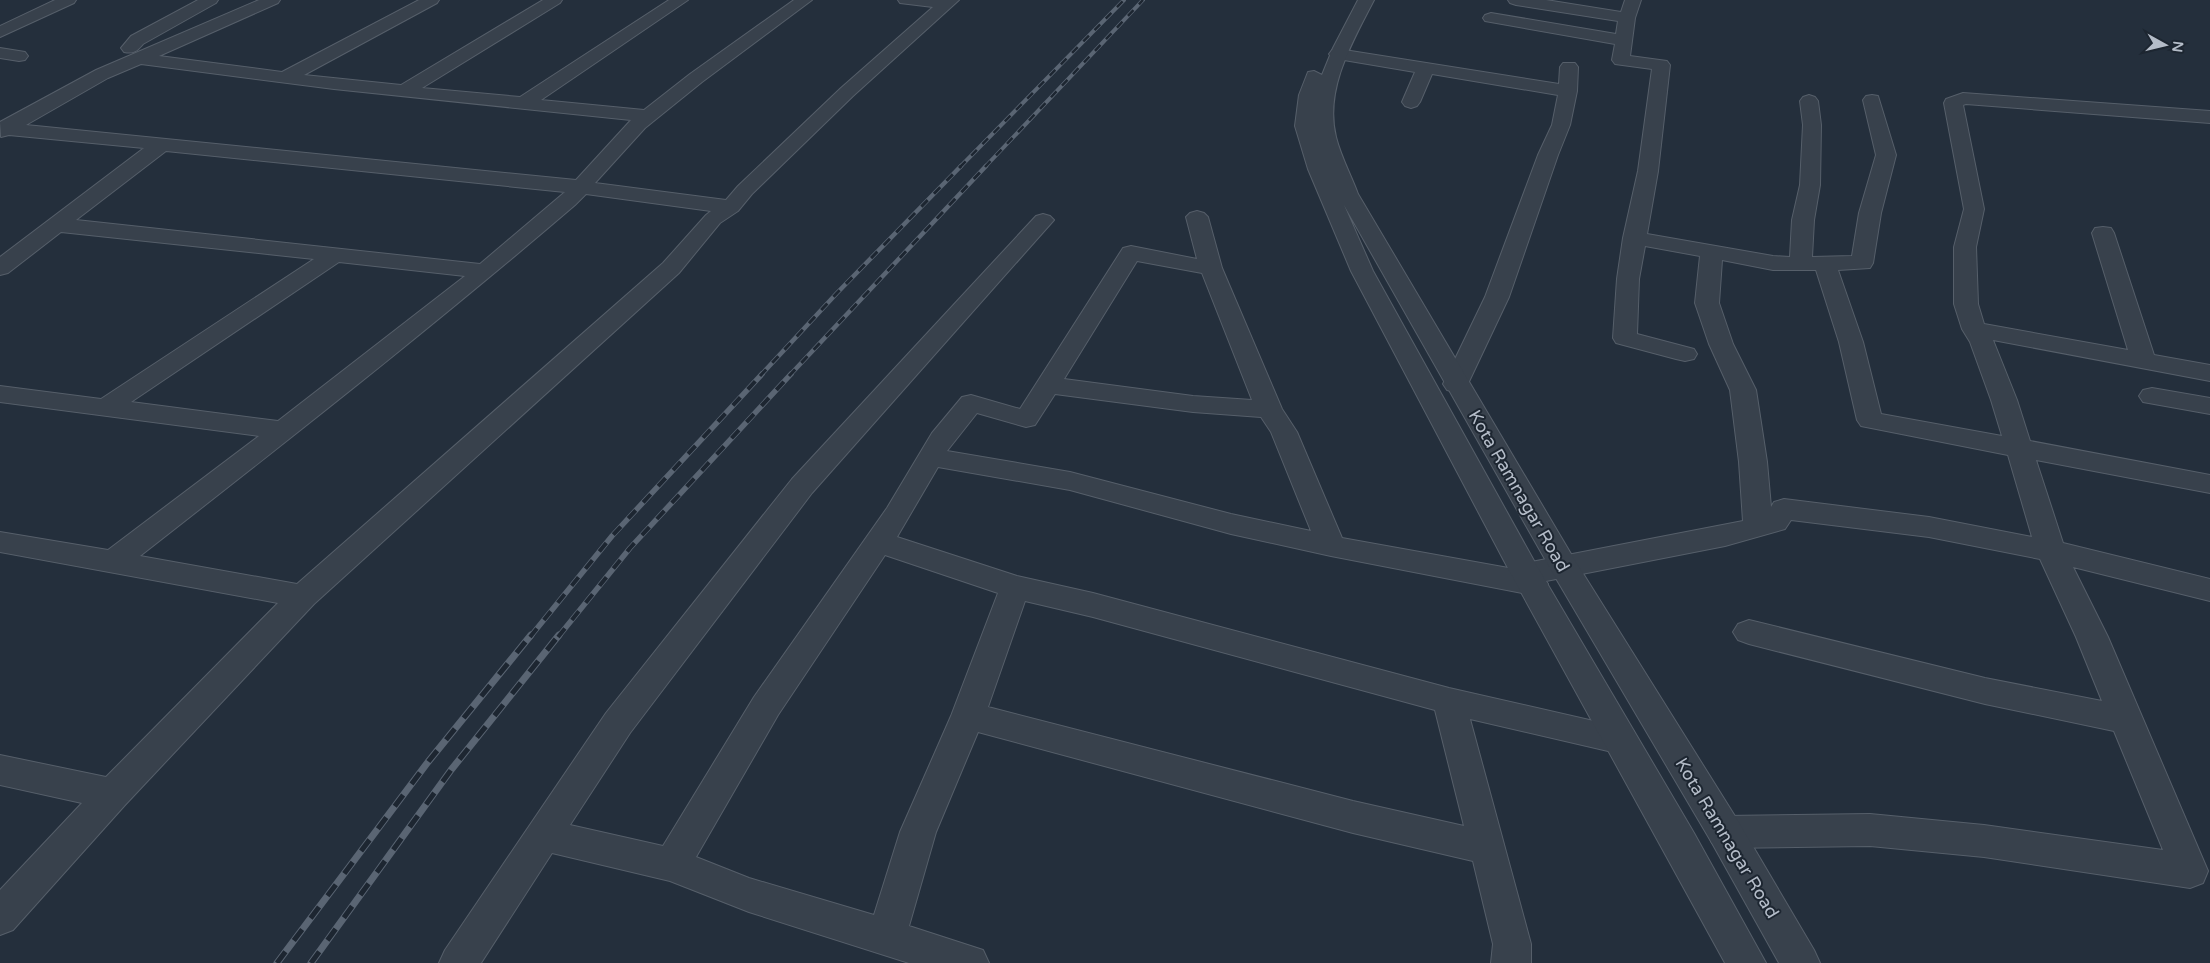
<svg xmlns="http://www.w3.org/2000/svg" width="2210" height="963" font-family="'Varela Round',sans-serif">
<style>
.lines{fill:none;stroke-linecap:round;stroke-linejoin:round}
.minor-casing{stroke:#565f6a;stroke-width:2}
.tertiary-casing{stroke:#565f6a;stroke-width:2}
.minor{fill:#38414c;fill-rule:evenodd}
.tertiary{fill:#38414c;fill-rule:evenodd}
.rail-far3-casing{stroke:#5a6573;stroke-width:4}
.rail-far2-casing{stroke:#5a6573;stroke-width:4.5}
.rail-far1-casing{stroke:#5a6573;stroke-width:5.5}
.rail-casing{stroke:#5a6573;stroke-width:7}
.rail-far3{stroke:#1d2631;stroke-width:2.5;stroke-dasharray:8;stroke-linecap:butt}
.rail-far2{stroke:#1d2631;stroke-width:3;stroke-dasharray:9;stroke-linecap:butt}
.rail-far1{stroke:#1d2631;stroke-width:4;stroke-dasharray:11;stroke-linecap:butt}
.rail{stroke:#1d2631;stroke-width:5;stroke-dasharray:14;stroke-linecap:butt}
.labels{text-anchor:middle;stroke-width:4;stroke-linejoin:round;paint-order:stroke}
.street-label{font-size:18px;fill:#b4bcc8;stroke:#1d2631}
</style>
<rect width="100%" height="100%" fill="#242f3c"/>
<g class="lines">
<defs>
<g id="minor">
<path d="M55 0H76L74 3 0 37V26Z"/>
<path d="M198 0H218L216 3 143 44C137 51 134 54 124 52L121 48 131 36Z"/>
<path d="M259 0H280L278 3 159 56 282 72 419 0H439L437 3 304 75 401 85 543 0H562L560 3 422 88 520 97 669 0H688L541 100 644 110 690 74 794 0H812L702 82 645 128 595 183 726 200 738 186 841 88 933 7 900 3 898 0H959L853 96 752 194 738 211 720 223 679 273 314 604 125 805 13 930 0 935V890L82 803 0 785V755L106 777 278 603 0 552V532L108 550 259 436 0 402V386L101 399 314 259 61 232 8 273 0 275V257L144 148 9 135 1 137 0 122 96 70ZM141 64 334 89 631 120 576 180 26 125 108 78ZM166 151 565 192 480 264 76 220ZM586 194 711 211 706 215 663 263 297 584 140 556C287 441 434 326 575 205ZM339 262 465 276 278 421 131 402Z"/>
<path d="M1508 0H1546L1621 12 1625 0H1641L1635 18 1630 56 1667 61 1670 65 1658 171 1647 234 1773 256 1790 257 1792 220 1800 185 1803 125 1800 101 1803 97 1809 95 1815 97 1818 101 1821 125 1820 185 1814 220 1812 257 1852 256 1859 213 1876 155 1863 100 1866 96 1872 95 1878 96 1896 155 1881 213 1873 263 1870 268 1838 270 1863 342 1881 414 2002 436 1991 400 1970 342 1962 329 1954 304V247L1964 209 1944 103 1946 99 1963 93 2210 111V123L1966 104 1963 105 1984 209 1976 247 1978 304 1984 324 2128 350 2092 233 2095 228 2103 227 2111 228 2114 233 2154 355 2210 365V381L1993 340 2017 400 2030 441 2210 475V493L2036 460 2063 543 2210 579V601L2073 567 2108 637 2208 871 2203 883 2190 888 1984 857 1870 846 1725 848 1712 843 1707 832 1712 821 1725 816 1870 814 1984 825 2163 850 2114 731 1985 704 1749 644 1738 640 1733 632 1738 624 1749 620 1985 678 2102 701 2076 637 2040 559 1929 537 1791 520 1785 529 1725 546 1546 581 1548 584 1544 592 1533 595 1331 556 1231 534 1070 490 938 467 897 537 1017 576 1093 593 1449 688 1633 730 1638 740 1633 750 1621 754 1470 719 1531 944V963H1491L1493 944 1473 861 1353 833 978 732 936 832 909 926 983 950 989 963H909L749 912 670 881 552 853 481 963H439L445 950 606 713 792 479 1036 216 1043 214 1050 216 1054 220 812 493 630 733 570 825 663 846 754 697 887 508 932 433 962 397 971 395 1020 409 1123 248 1131 246 1197 259 1186 217 1190 213 1197 211 1204 213 1208 217 1222 268 1282 409 1297 432 1342 538 1514 569 1515 566 1526 563 1743 521 1739 462 1730 390 1709 344 1695 303 1700 256 1645 246 1639 279 1637 334 1694 349 1697 354 1694 359 1685 361 1676 359 1616 343 1613 338 1617 279 1623 238 1638 171 1652 69 1615 64 1612 60 1615 44 1485 21 1483 18 1485 15 1491 13 1616 34 1618 21 1516 5 1510 3ZM1722 260 1773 270H1816L1839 342 1857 420 1861 426 2008 455 2032 537 1929 517 1784 499 1774 502 1771 507 1767 462 1756 390 1733 344 1719 303ZM1137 261 1202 273 1252 400 1193 396 1064 379ZM1055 394 1193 412 1261 417 1271 432 1311 531 1231 514 1070 472 947 451 977 413 1026 427 1035 425ZM885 555 998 593 951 716 900 832 874 915 749 878 696 857 778 715ZM1025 601 1093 617 1435 710 1464 826 1353 801 988 707Z"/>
<path d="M0 48 25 52 28 56 25 60 19 61 0 58Z"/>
<path d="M1338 49 1559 84 1560 67 1563 63H1575L1578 67 1577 91 1570 125 1558 155 1509 297 1465 390 1456 392 1447 390 1443 384 1485 297 1538 155 1552 125 1558 95 1432 74 1420 102 1417 106 1411 108 1405 106 1402 102 1415 72 1332 58 1329 54 1332 50Z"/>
<path d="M2152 388 2210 398V414L2143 402 2139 396 2143 390Z"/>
</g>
<path id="tertiary" d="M1358 0H1374C1353 41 1324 89 1336 137 1341 157 1351 175 1358 194L1574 559 1738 821 1814 950 1820 963H1779L1712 843 1554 575 1344 205 1373 271 1538 568 1694 833 1766 963H1725L1511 574 1351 271 1308 169 1295 126 1299 95 1308 72 1314 71 1322 75 1333 48Z"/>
</defs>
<!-- minor casing -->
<use href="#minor" class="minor-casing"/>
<!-- tertiary casing -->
<use href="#tertiary" class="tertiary-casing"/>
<!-- minor -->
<use href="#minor" class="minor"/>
<!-- tertiary -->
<use href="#tertiary" class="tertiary"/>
<defs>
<g id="rail-far3">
<path d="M960 167 1124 0"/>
<path d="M985 167 1143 0"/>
</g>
<g id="rail-far2">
<path d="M760 376 837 293 961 166"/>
<path d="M789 376 986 166"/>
</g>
<g id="rail-far1">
<path d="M530 637 612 536 762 374"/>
<path d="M558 637 630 548 791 374"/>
</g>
<g id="rail">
<path d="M277 963 428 762 531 635"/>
<path d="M311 963 451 770 559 635"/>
</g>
</defs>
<!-- rail-far3 casing -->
<use href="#rail-far3" class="rail-far3-casing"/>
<!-- rail-far2 casing -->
<use href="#rail-far2" class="rail-far2-casing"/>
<!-- rail-far1 casing -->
<use href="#rail-far1" class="rail-far1-casing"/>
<!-- rail casing -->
<use href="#rail" class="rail-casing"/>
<!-- rail-far3 -->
<use href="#rail-far3" class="rail-far3"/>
<!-- rail-far2 -->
<use href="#rail-far2" class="rail-far2"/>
<!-- rail-far1 -->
<use href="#rail-far1" class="rail-far1"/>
<!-- rail -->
<use href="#rail" class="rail"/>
</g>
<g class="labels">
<!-- street labels -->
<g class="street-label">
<text transform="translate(1519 491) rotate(60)" y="6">Kota Ramnagar Road</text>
<text transform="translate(1727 838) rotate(59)" y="6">Kota Ramnagar Road</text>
</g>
</g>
<!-- north arrow -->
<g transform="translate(2165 45) rotate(98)" stroke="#1d2631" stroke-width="4" paint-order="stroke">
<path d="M0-4L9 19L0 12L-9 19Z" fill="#b4bcc8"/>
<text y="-8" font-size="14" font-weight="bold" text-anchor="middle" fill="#b4bcc8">N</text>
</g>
</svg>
